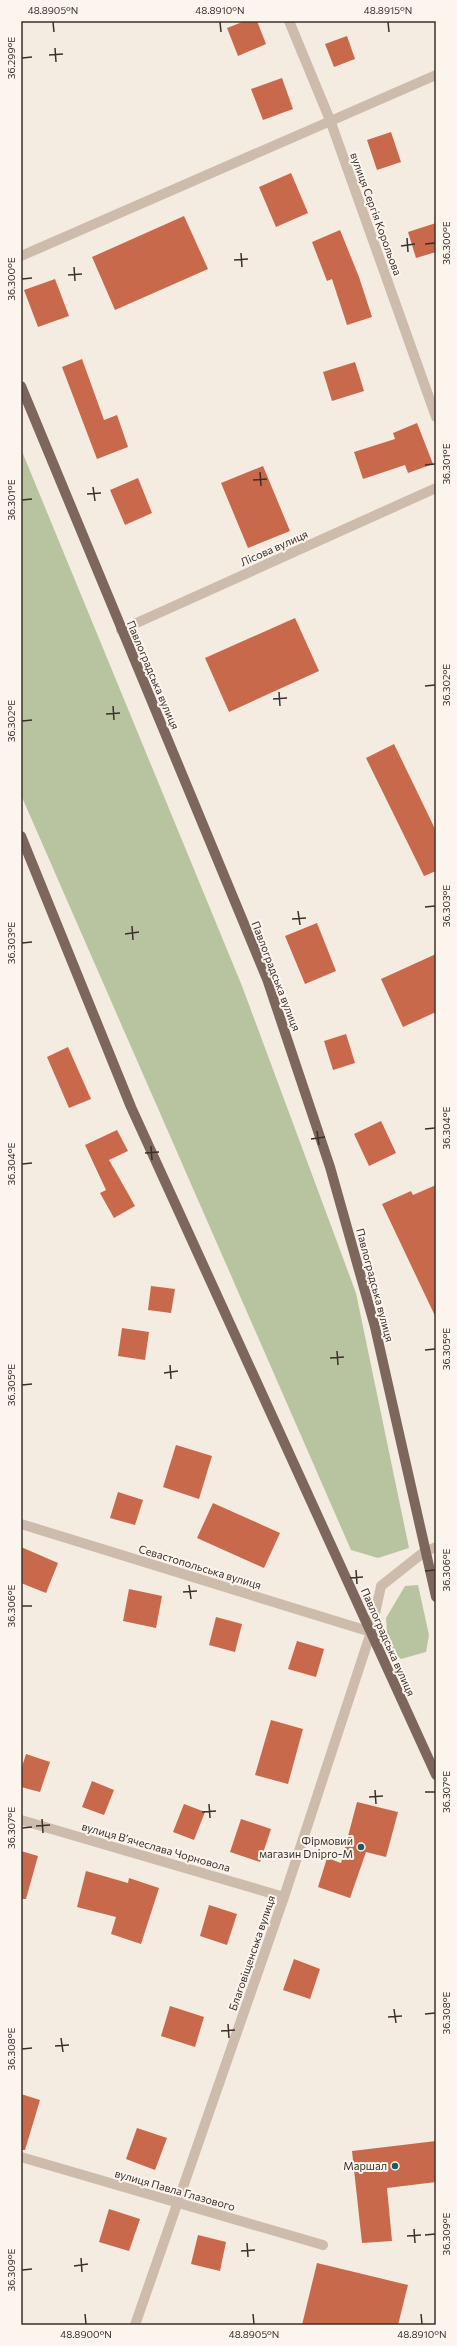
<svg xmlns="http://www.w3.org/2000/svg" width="457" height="2346" font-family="Commissioner,sans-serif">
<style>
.green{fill:#b8c4a0}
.building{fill:#c8694b}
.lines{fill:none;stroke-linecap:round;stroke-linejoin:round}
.street{stroke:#cdbbac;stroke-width:10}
.primary{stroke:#7d675c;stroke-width:10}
.ticks{fill:none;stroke:#3b302b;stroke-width:1.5}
.poi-dot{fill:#1f5a5e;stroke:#fbf5ee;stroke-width:1.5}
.labels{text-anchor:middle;stroke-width:4;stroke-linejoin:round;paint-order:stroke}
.street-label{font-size:11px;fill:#3b302b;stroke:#fbf5ee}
.poi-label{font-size:11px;fill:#3b302b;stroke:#fbf5ee;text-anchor:end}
.neatline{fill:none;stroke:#3b302b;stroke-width:1.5}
.ticks-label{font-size:10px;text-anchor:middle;fill:#3b302b}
</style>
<rect width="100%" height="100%" fill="#f4ebe1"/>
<!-- green -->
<g class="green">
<path d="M21 449 242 986 356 1293 409 1548 378 1558 351 1550 21 795Z"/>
<path d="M418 1585 429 1635 426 1652 401 1659 388 1647 386 1618 405 1586Z"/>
</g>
<!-- building -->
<g class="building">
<path d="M245 21H257L266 44 238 56 227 28Z"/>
<path d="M347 36 355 59 334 67 325 44Z"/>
<path d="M282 78 293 109 263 120 251 89Z"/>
<path d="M391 132 401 162 377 170 367 140Z"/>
<path d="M291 173 308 213 276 227 259 187Z"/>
<path d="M184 216 208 269 115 310 92 257Z"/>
<path d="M436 223V252L416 258 408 232Z"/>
<path d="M340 230 359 277 372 317 347 325 332 279 327 281 312 242Z"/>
<path d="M55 279 69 316 38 327 24 290Z"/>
<path d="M82 359 104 420 117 415 128 447 97 459 62 367Z"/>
<path d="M355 362 364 391 332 401 323 372Z"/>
<path d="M417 423 433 464 408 473 405 465 363 479 354 452 395 439 393 433Z"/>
<path d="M263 466 290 531 248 548 221 483Z"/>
<path d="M138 478 152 513 125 525 110 490Z"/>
<path d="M295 618 319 671 229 712 205 658Z"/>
<path d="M394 744 436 831V871L424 876 366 758Z"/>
<path d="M317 923 336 971 305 984 285 936Z"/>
<path d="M436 954V1012L403 1027 381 979Z"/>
<path d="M346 1034 355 1063 333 1070 324 1041Z"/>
<path d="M68 1047 91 1099 69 1108 47 1057Z"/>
<path d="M381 1121 396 1153 369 1166 354 1134Z"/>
<path d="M117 1130 128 1151 109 1160 135 1206 114 1218 100 1193 106 1190 85 1145Z"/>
<path d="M436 1185V1318L382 1204 411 1191 413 1195Z"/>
<path d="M151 1286 175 1289 171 1313 148 1310Z"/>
<path d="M122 1328 149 1332 145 1360 118 1356Z"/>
<path d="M176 1445 212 1456 199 1499 163 1487Z"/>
<path d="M118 1492 143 1500 135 1525 110 1518Z"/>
<path d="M213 1503 280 1533 264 1568 197 1538Z"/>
<path d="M21 1547 58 1563 46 1593 21 1583Z"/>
<path d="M129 1589 162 1596 156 1628 123 1621Z"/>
<path d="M216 1617 242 1624 235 1652 209 1645Z"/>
<path d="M297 1641 324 1649 316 1677 288 1669Z"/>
<path d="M271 1720 303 1729 288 1784 255 1775Z"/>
<path d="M26 1754 50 1762 40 1792 21 1787V1770Z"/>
<path d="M92 1781 114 1790 104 1815 82 1807Z"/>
<path d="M357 1802 398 1812 386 1857 366 1852 350 1898 318 1887 327 1858 341 1863Z"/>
<path d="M184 1804 205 1812 194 1840 173 1832Z"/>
<path d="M241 1819 271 1829 260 1862 230 1852Z"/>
<path d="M21 1851 38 1856 26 1899H21Z"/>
<path d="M86 1871 128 1883 129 1878 159 1888 141 1944 111 1934 116 1917 77 1907Z"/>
<path d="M209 1905 237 1914 227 1945 200 1936Z"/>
<path d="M294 1959 320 1969 310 1999 283 1990Z"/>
<path d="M170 2006 204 2017 195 2047 161 2036Z"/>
<path d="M21 2094 40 2100 25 2150H21Z"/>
<path d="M137 2128 167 2138 155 2170 126 2159Z"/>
<path d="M436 2141V2182L387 2188 392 2241 362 2243 352 2151Z"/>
<path d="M109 2209 140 2219 129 2251 99 2242Z"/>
<path d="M198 2235 226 2242 220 2271 191 2264Z"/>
<path d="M317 2263 408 2285 398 2325H302Z"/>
</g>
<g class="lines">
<!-- street -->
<g class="street">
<path d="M289 21 330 120 436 417"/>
<path d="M21 256 436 75"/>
<path d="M121 630 436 488"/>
<path d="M21 1524 371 1632"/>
<path d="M21 1820 284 1897"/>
<path d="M21 2157 323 2245"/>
<path d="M135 2325 284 1897 371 1632 381 1586 424 1552 436 1547"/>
</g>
<!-- primary -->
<g class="primary">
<path d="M21 386 267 979 330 1167 375 1327 436 1597"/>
<path d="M21 836 131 1107 436 1775"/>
</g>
</g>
<!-- ticks -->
<path class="ticks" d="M53 22 54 32M220 22 221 32M388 22 389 32M55 48 56 62M49 55 63 54M22 58 32 57M407 238 408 252M425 244 435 243M401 246 415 244M241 253 242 267M234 260 248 259M74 267 75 281M68 275 82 274M22 279 32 278M425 465 435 464M260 472 261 486M253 480 267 479M93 487 95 501M87 494 101 493M22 500 32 499M425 686 435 685M279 692 280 706M273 699 287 698M113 706 114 720M106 714 120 713M22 721 32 720M425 907 435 906M298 911 300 925M292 919 306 918M132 926 133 940M125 934 139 932M22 943 32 942M425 1129 435 1128M317 1131 319 1145M311 1139 325 1137M151 1146 152 1160M145 1153 159 1152M22 1164 32 1163M425 1350 435 1349M337 1351 338 1365M330 1358 344 1357M170 1365 171 1379M164 1373 178 1371M22 1385 32 1384M356 1570 357 1584M425 1571 435 1570M350 1578 363 1577M189 1585 191 1599M183 1592 197 1591M22 1606H32M375 1790 376 1804M425 1792H435M369 1797 383 1796M209 1804 210 1818M202 1812 216 1811M42 1819 43 1833M36 1826 50 1825M22 1828 32 1827M394 2009 396 2023M425 2014 435 2013M388 2017 402 2016M228 2024 229 2038M221 2031 235 2030M61 2038 63 2052M55 2046 69 2045M22 2049 32 2048M414 2229 415 2243M425 2235 435 2234M407 2236 421 2235M247 2243 248 2257M241 2251 255 2250M81 2258 82 2272M74 2266 88 2264M22 2270 32 2269M85 2314 86 2324M253 2314 254 2324M421 2314 422 2324"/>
<!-- markers -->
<g class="poi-dot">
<circle cx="361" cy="1847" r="4"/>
<circle cx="395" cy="2166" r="4"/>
</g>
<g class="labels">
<!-- street labels -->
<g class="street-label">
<text transform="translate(376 214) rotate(70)" y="4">вулиця Сергія Корольова</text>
<text transform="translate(274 548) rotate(-24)" y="4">Лісова вулиця</text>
<text transform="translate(153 675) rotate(67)" y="4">Павлоградська вулиця</text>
<text transform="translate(276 976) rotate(69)" y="4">Павлоградська вулиця</text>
<text transform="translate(375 1285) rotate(75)" y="4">Павлоградська вулиця</text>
<text transform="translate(200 1567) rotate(17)" y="4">Севастопольська вулиця</text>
<text transform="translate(388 1642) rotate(66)" y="4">Павлоградська вулиця</text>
<text transform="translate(156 1847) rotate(16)" y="4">вулиця В’ячеслава Чорновола</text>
<text transform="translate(252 1953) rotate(-71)" y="4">Благовіщенська вулиця</text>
<text transform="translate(175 2190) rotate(16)" y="4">вулиця Павла Глазового</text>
</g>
<!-- poi labels -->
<g class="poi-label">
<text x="353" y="1845">Фірмовий<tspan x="353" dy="13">магазин Dnipro-M</tspan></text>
<text x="387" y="2170">Маршал</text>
</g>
</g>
<!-- border -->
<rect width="457" height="2346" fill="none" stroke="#fbf5ee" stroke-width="44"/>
<rect x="22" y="22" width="413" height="2302" class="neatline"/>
<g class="ticks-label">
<text x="53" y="14">48.8905°N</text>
<text x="220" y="14">48.8910°N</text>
<text x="388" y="14">48.8915°N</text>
<text transform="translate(11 58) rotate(-90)" y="4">36.299°E</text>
<text transform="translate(446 243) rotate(-90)" y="4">36.300°E</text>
<text transform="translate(11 279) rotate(-90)" y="4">36.300°E</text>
<text transform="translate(446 464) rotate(-90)" y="4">36.301°E</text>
<text transform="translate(11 500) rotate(-90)" y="4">36.301°E</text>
<text transform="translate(446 685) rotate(-90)" y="4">36.302°E</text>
<text transform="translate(11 721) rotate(-90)" y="4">36.302°E</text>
<text transform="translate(446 906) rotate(-90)" y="4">36.303°E</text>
<text transform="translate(11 943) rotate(-90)" y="4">36.303°E</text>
<text transform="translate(446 1128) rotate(-90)" y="4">36.304°E</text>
<text transform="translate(11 1164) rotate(-90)" y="4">36.304°E</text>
<text transform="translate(446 1349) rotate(-90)" y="4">36.305°E</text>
<text transform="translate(11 1385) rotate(-90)" y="4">36.305°E</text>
<text transform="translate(446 1570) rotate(-90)" y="4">36.306°E</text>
<text transform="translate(11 1606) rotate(-90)" y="4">36.306°E</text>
<text transform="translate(446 1792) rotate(-90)" y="4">36.307°E</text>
<text transform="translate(11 1828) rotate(-90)" y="4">36.307°E</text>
<text transform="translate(446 2013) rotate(-90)" y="4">36.308°E</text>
<text transform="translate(11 2049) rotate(-90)" y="4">36.308°E</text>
<text transform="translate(446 2234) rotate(-90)" y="4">36.309°E</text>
<text transform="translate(11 2270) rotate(-90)" y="4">36.309°E</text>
<text x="86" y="2338">48.8900°N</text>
<text x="254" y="2338">48.8905°N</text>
<text x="422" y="2338">48.8910°N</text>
</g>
</svg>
